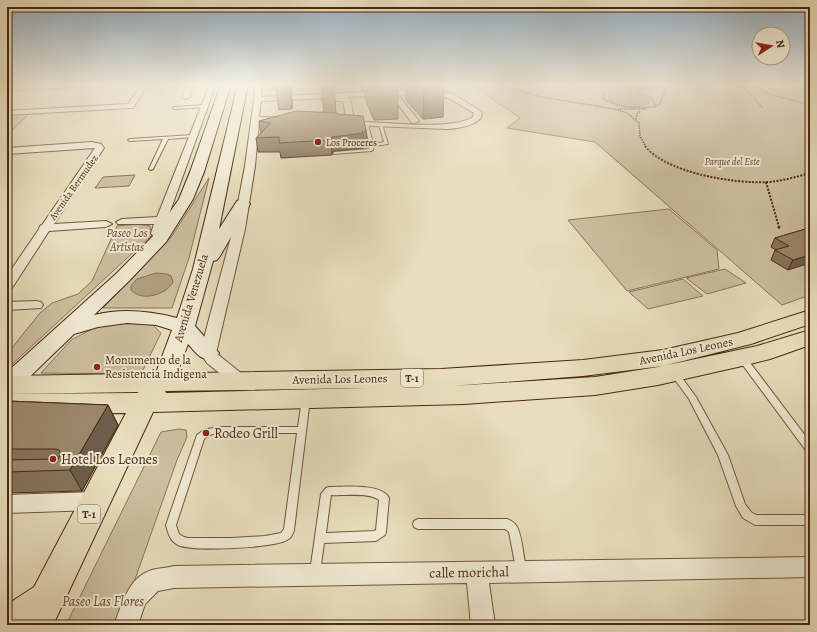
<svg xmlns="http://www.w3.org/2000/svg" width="817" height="632" font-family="Alegreya,serif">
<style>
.green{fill:#cdbfa0;stroke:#8a7458}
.water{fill:#b2a082;stroke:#887054}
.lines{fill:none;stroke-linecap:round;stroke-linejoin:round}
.lane-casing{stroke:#70563b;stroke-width:2}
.street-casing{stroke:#70563b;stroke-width:2}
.secondary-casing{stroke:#482910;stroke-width:2}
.primary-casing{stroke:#482910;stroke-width:2}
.path-far2{stroke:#482910;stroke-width:1.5;stroke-dasharray:1.5 1;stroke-linecap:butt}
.path-far1{stroke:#482910;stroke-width:2;stroke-dasharray:2 1.5;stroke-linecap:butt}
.path{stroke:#482910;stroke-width:2.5;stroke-dasharray:2.5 2;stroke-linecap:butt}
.lane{fill:#f0ead4;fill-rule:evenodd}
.street{fill:#f0ead4;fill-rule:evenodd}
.secondary{fill:#f0ead4;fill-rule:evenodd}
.primary{fill:#e8debd;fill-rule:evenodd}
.wall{fill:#85745b;stroke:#482910}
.shaded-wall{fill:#6c5e4a;stroke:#482910}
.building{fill:#9b876a;stroke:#482910}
.poi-dot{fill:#8f2418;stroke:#f0ead4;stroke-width:1.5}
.labels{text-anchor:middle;stroke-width:4;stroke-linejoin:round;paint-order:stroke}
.far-poi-label{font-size:10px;fill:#482910;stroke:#f0ead4;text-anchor:start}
.far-park-label{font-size:10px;font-style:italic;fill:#63472d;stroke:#f0ead4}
.far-street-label{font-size:10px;fill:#482910;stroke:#f0ead4}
.shield{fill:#f0ead4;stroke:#7a634b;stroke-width:1}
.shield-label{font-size:11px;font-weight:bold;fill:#482910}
.park-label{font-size:12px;font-style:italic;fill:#63472d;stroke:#f0ead4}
.street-label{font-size:12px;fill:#482910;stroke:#f0ead4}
.poi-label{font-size:12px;fill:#482910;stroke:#f0ead4;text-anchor:start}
.near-poi-label{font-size:14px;fill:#482910;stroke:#f0ead4;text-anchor:start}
.near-street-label{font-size:14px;fill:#482910;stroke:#f0ead4}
.near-park-label{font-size:14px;font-style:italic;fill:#63472d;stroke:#f0ead4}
</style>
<rect width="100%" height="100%" fill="#e8debd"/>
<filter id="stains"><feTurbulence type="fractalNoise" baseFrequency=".005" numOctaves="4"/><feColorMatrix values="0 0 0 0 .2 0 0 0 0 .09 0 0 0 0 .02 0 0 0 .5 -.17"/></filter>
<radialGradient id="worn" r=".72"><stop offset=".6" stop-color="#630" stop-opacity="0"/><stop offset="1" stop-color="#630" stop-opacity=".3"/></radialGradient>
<!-- green -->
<g class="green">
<path d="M471 84H810V295L782 305 595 142 507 128 520 118Z"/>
<path d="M29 114 7 135V115Z"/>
<path d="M135 175 129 186 95 188 103 177Z"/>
<path d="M209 178 189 258 172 308H103L172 236Z"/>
<path d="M669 209 717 250 719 269 627 291 568 220Z"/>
<path d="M138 224 150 226 152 235 7 369V354L40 313 52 303 78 294 92 281 117 226Z"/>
<path d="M725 269 746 283 707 294 686 278Z"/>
<path d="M683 279 703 296 648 309 629 292Z"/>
<path d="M122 323H151L161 333 141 374 41 373 71 340 96 327Z"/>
<path d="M179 429 186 430 187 437 177 460 119 625H66L161 432Z"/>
</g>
<!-- water -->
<g class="water">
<path d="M602 84H660L657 86 630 89C634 95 647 94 650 102 640 110 618 107 608 99L610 90Z"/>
<path d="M156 273 167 274 171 276 173 282C166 295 142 302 131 290V286L137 279Z"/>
</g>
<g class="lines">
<defs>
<g id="lane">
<path d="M205 105H206V107L175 109 173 108 175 107Z"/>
<path d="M365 123 368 124 373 144 384 142 379 125 382 124 388 144 374 146 373 150 371 151 333 154V153L335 152 369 149 370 147Z"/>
<path d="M193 135H194V137L168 139 153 169 151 170 149 169 163 139 130 141 128 140 130 139Z"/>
<path d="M742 355 745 356 810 442V453L807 452 739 360 738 358 739 356Z"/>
<path d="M674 370 677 371 696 397 728 455 745 504 751 512 756 515H810V525H755L743 518 736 506 718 455 689 399 670 373 671 371Z"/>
<path d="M306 396 309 397 310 399 294 530C293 534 291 538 287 540 274 548 192 552 178 545 170 541 168 533 166 525L197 435 204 430 217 427H298L302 399 303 397ZM217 433H297L284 529 281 533 265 536 232 538H188L184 537 179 534 176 525 204 439 209 435Z"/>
<path d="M329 487C343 487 382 483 389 498L386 532 385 535 376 541 324 543 320 572 319 576 315 577 311 576 310 572 321 494 326 488ZM331 495C344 496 368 492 379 500L376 530 374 531 326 533Z"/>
<path d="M418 519H507C510 520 513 522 515 524 522 531 524 560 526 570L525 574 521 575 517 574 509 532 505 529H418L414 527 413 524 414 521Z"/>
</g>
<g id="street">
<path d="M53 84H107L104 86 7 90V86Z"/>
<path d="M142 84H148L133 108H130L7 115V111L128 104Z"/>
<path d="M185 84H191L192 87 190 97 186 99 182 97 186 87Z"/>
<path d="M210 84H216L167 220 163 233 166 238 164 240H156L151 233 154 224H118L116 222 122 219 157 217Z"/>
<path d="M256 84H262L261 97 428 89 453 94 482 112 481 118C473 126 460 128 448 129L346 125 342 123 347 121 343 101H330V98L261 101 259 117 284 118 288 120 284 122H259L255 166 245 229 216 353 246 377 248 381 246 385 240 387 234 385 207 363 200 353 233 229 245 166ZM428 93 448 98 474 113 473 117C451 131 381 122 352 121L354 119 350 99 347 97 391 95 412 123H415L419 121 398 95Z"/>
<path d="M92 142 101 144 104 148 54 224 106 221 112 224 106 227 49 231 12 288 7 289V276L39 229 40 226 42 225 95 148 7 154V148Z"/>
<path d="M36 301 41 302 43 305 41 308 7 310V302Z"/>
<path d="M95 492 102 495 105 501 102 507 95 510 7 513V495Z"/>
<path d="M810 557V577L489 583 495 625H471L467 583 174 588 158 591 145 604 138 625H114C122 605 128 577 152 570 159 568 167 568 174 566Z"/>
</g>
<path id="secondary" d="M221 84H231L204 172 193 199 166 242 129 281 94 315C122 308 150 311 177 318L193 269 238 84H248L219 229 237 201 242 199 247 201 250 204 220 256 217 260 213 261 195 326 219 353 216 358C201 362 197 354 188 344L172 387 164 389 156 387 153 381 172 330 156 325 127 323 98 327 74 334 15 391 7 393V372L117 273 154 235 179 199 190 172Z"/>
<path id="primary" d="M810 310V324L751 344 663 366 583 376 452 386 595 377 658 367 757 346 810 330V345L770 359 742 366 658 385 595 395 464 404 153 412 53 625H7V607L14 600 34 587 126 413 7 414V394L137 393 139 392 7 394V376L441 369 583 360 663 350 738 333ZM366 388 166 393 165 391Z"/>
</defs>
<!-- lane casing -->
<use href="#lane" class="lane-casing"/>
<!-- street casing -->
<use href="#street" class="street-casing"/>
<!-- secondary casing -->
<use href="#secondary" class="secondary-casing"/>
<!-- primary casing -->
<use href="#primary" class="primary-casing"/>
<!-- path-far2 -->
<g class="path-far2">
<path d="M498 84 541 97 615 109 627 113 639 123 640 136 646 147"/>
<path d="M598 84 604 94V99C619 109 637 108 654 107L655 104 652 99 636 90 657 89 668 84"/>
<path d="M741 84 763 108"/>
<path d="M751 84 769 94 810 105"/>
<path d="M654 107 660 104 667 86"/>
<path d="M619 109H646"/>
<path d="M636 119 637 114 641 111"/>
</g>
<!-- path-far1 -->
<g class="path-far1">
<path d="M645 146C666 173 735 184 768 182 782 181 796 177 810 173"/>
<path d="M766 182 779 227"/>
</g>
<!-- path -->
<path class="path" d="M779 226V230"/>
<!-- lane -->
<use href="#lane" class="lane"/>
<!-- street -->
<use href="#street" class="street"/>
<!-- secondary -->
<use href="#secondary" class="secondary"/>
<!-- primary -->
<use href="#primary" class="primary"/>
</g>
<!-- wall -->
<g class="wall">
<path d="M275 84H291L292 94H291L292 101V109L279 110Z"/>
<path d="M321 84H334L336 113 338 114 366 131 367 146H364V148L333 151 332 155 281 158 280 152H258L256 138 261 133 259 121 324 112Z"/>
<path d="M360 84H396L398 87V119L374 120 365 98V91H362Z"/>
<path d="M406 84H442L443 117 423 119 406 100Z"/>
<path d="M809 228 788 270 771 260 775 250H776L771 247 775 238Z"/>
<path d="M7 401 108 405 118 425 82 491 7 493Z"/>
</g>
<!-- shaded-wall -->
<g class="shaded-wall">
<path d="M289 84H290L292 101V109Z"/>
<path d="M291 84 292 88V94Z"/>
<path d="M444 86 443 117 423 119 424 88Z"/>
<path d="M363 133 364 148 333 151 332 155 331 140 332 137Z"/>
<path d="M810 255V263L788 270 793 260Z"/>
<path d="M108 405 118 425 82 491 70 470Z"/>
</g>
<!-- building -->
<g class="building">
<path d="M371 84H396L398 87 372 88Z"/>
<path d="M420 84H442L444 86 424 88Z"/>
<path d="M296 111 337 113 338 114 363 116 366 131 362 132 363 133 332 137 331 140 279 143V137L256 138 271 123 259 121Z"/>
<path d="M809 228H810V255L793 260 775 250 789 246 775 238Z"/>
<path d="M7 401 108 405 70 470 7 472V460L58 459 61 454 59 450 55 449H7Z"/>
</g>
<!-- sky -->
<linearGradient id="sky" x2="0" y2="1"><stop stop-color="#92acbf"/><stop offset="0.49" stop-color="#f5f0e1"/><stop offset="1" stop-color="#f5f0e1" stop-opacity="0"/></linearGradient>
<rect width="817" height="173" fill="url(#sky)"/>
<!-- markers -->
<g class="poi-dot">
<circle cx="318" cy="142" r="4"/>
<circle cx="97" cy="367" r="4"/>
<circle cx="206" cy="433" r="4"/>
<circle cx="53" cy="459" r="4"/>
</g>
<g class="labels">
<!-- far-poi labels -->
<g class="far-poi-label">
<text x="326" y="146">Los Proceres</text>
</g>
<!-- far-park labels -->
<g class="far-park-label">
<text x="732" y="165">Parque del Este</text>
</g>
<!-- far-street labels -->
<g class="far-street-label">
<text transform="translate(73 187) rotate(-55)" y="4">Avenida Bermudez</text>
</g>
<!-- shield labels -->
<g class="shield">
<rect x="401" y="369" width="22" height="18" rx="3"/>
<rect x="78" y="505" width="22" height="18" rx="3"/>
</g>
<g class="shield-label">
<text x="412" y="382">T-1</text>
<text x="89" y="518">T-1</text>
</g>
<!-- park labels -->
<g class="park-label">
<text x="127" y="237">Paseo Los<tspan x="127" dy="14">Artistas</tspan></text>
</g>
<!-- street labels -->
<g class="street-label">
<text transform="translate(191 298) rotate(-73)" y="4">Avenida Venezuela</text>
<text transform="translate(686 351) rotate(-12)" y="4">Avenida Los Leones</text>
<text transform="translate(340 379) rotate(-1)" y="4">Avenida Los Leones</text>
</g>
<!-- poi labels -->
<g class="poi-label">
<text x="105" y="364">Monumento de la<tspan x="105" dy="14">Resistencia Indigena</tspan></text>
</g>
<!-- near-poi labels -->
<g class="near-poi-label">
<text x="214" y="438">Rodeo Grill</text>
<text x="61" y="464">Hotel Los Leones</text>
</g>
<!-- near-street labels -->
<g class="near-street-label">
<text transform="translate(469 572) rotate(-1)" y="5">calle morichal</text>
</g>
<!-- near-park labels -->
<g class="near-park-label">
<text x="103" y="606">Paseo Las Flores</text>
</g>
</g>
<!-- margin -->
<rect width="817" height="632" fill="none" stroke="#e8debd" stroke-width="24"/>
<rect x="8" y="8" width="801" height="616" fill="none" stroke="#482910" stroke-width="2"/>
<rect x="12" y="12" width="793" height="608" fill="none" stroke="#482910"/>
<!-- north arrow -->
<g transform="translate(771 46) rotate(78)"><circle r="19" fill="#f0ead4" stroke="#ad9d86"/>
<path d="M0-3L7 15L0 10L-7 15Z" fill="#8f2418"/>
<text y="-6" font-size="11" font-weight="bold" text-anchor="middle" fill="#482910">N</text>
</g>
<rect width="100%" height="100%" filter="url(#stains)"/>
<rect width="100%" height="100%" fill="url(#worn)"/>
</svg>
